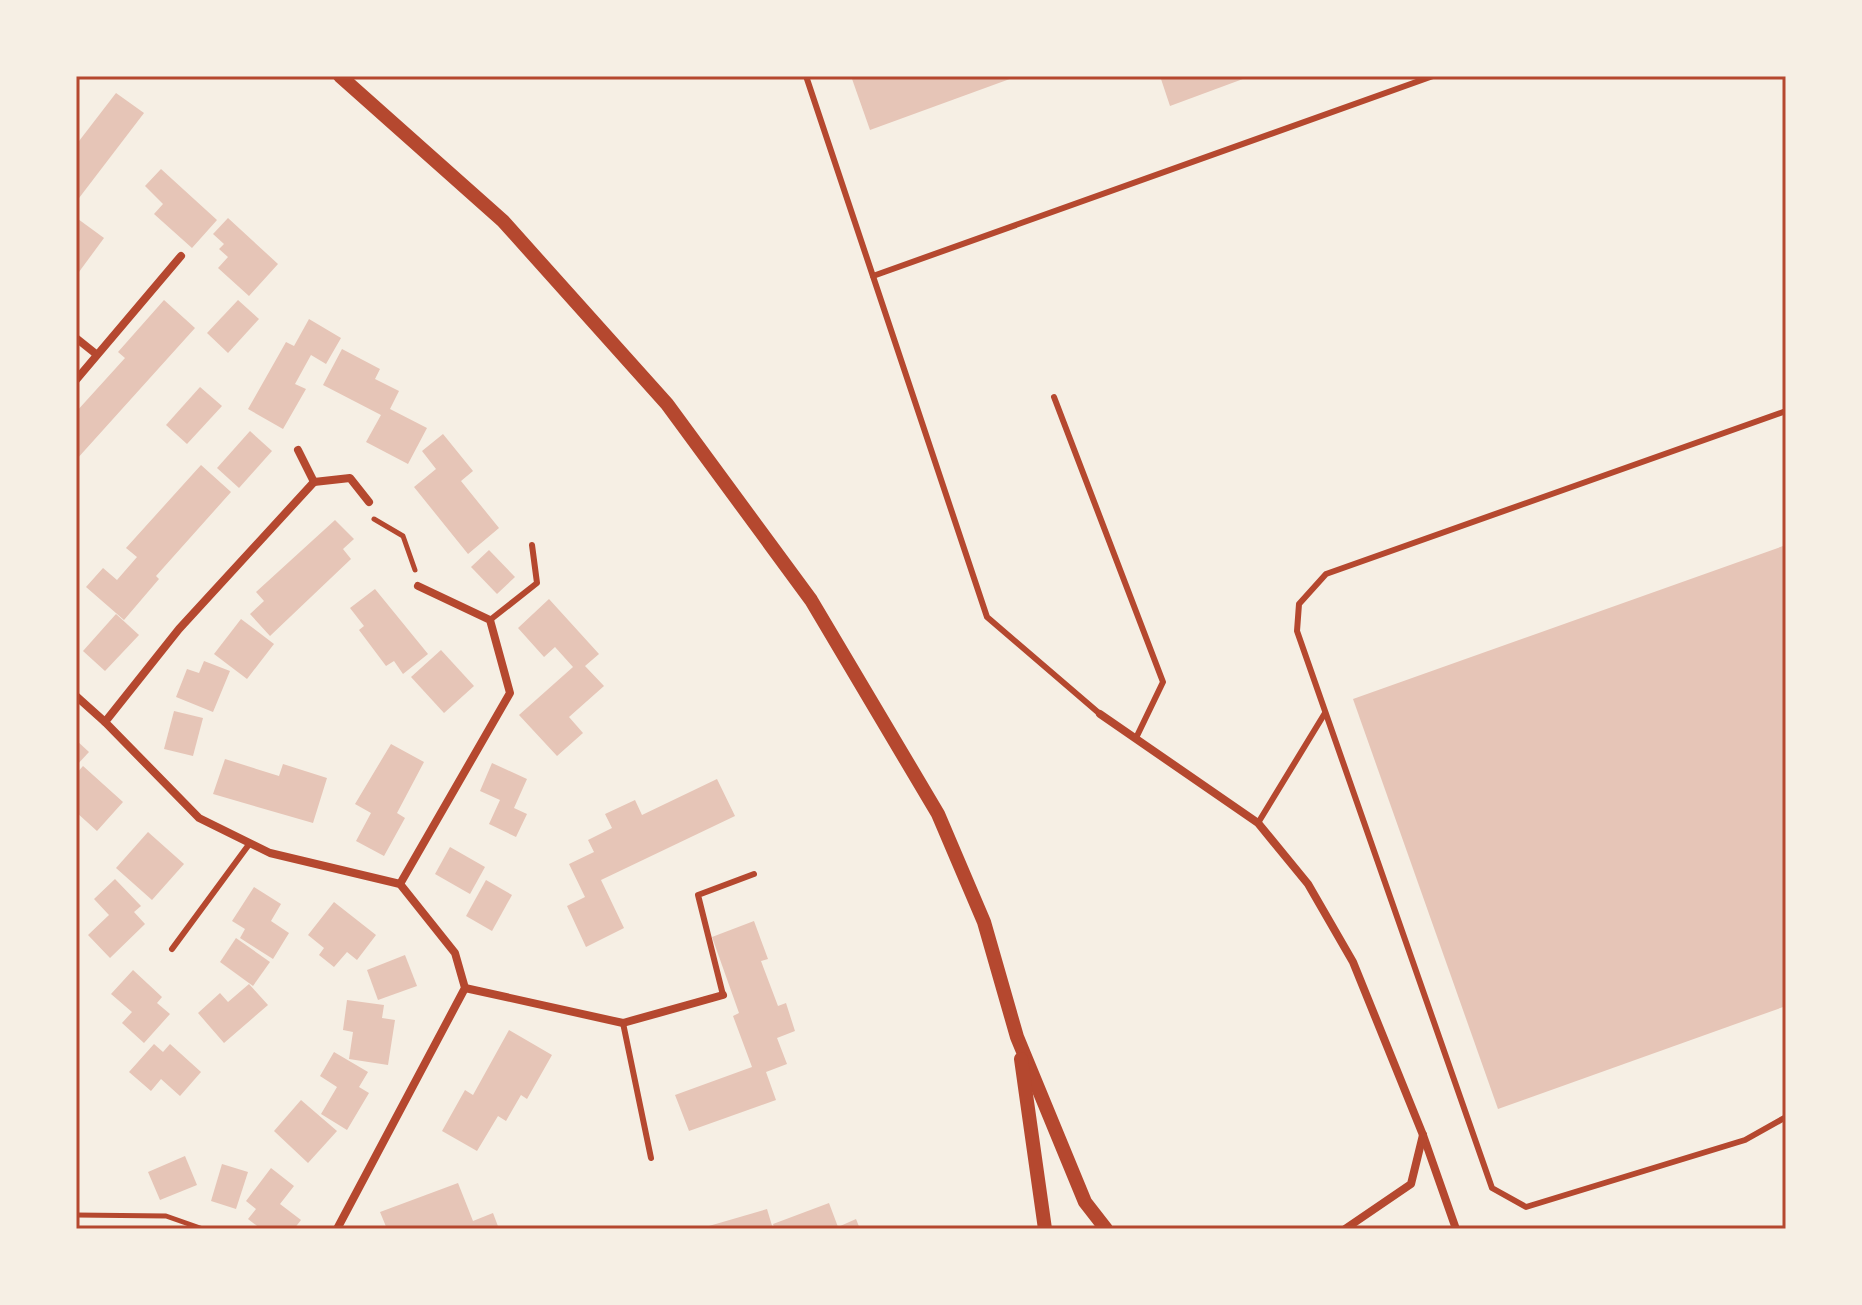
<svg xmlns="http://www.w3.org/2000/svg" width="1862" height="1305" font-family="Rubik,sans-serif">
<style>
.building{fill:#e6c5b7}
.lines{fill:none;stroke-linecap:round;stroke-linejoin:round}
.path{stroke:#b5482f;stroke-width:5}
.service{stroke:#b5482f;stroke-width:6}
.minor{stroke:#b5482f;stroke-width:8}
.tertiary{stroke:#b5482f;stroke-width:14}
.neatline{fill:none;stroke:#b5482f;stroke-width:3}
</style>
<rect width="100%" height="100%" fill="#f6efe4"/>
<!-- building -->
<g class="building">
<path d="M851 76H1018L870 130Z"/>
<path d="M1160 76H1251L1170 106Z"/>
<path d="M116 93 144 113 76 202V145Z"/>
<path d="M161 169 217 220 192 248 154 214 163 204 145 186Z"/>
<path d="M228 218 278 264 249 296 218 268 228 257 219 249 224 244 213 234Z"/>
<path d="M78 219 104 238 76 276V221Z"/>
<path d="M164 300 195 328 76 460V412L125 358 118 352Z"/>
<path d="M238 300 259 319 228 353 207 333Z"/>
<path d="M309 319 341 338 326 364 311 355 295 384 306 389 283 429 248 409 286 342 294 346Z"/>
<path d="M342 349 380 369 375 379 399 391 390 409 427 428 408 464 366 442 381 415 323 385Z"/>
<path d="M200 387 222 406 187 444 166 425Z"/>
<path d="M250 431 272 451 239 488 217 468Z"/>
<path d="M443 434 473 471 461 481 499 528 468 554 414 487 436 469 422 451Z"/>
<path d="M201 465 231 492 156 576 159 579 124 620 86 587 103 568 117 580 137 557 126 548Z"/>
<path d="M335 520 354 539 343 549 351 559 270 636 250 614 264 601 256 592Z"/>
<path d="M1786 545V1006L1498 1109 1353 699Z"/>
<path d="M489 550 515 577 497 594 471 567Z"/>
<path d="M375 589 428 654 403 674 394 661 386 666 359 630 364 626 350 608Z"/>
<path d="M549 599 599 654 585 666 604 686 569 717 583 733 557 756 519 715 573 667 555 647 544 657 518 628Z"/>
<path d="M116 614 139 635 105 671 83 651Z"/>
<path d="M241 619 274 644 247 679 214 654Z"/>
<path d="M441 650 474 686 444 713 411 677Z"/>
<path d="M204 661 230 671 213 712 176 697 187 669 199 673Z"/>
<path d="M174 711 203 718 193 756 164 749Z"/>
<path d="M76 740 89 752 76 766Z"/>
<path d="M391 744 424 762 397 813 405 818 384 856 356 841 371 813 355 804Z"/>
<path d="M225 759 279 776 283 764 327 778 313 823 213 794Z"/>
<path d="M492 763 527 779 514 808 527 814 516 837 489 824 500 800 480 791Z"/>
<path d="M83 766 123 802 97 831 76 812 79 807 76 804V774Z"/>
<path d="M717 779 735 816 601 880 624 928 586 947 567 906 585 897 569 864 594 852 588 840 612 828 605 814 635 800 642 815Z"/>
<path d="M148 832 184 864 152 900 116 868Z"/>
<path d="M450 847 485 867 470 894 435 874Z"/>
<path d="M115 879 141 906 134 912 145 924 110 958 88 935 109 915 94 899Z"/>
<path d="M486 880 512 895 492 931 466 916Z"/>
<path d="M254 887 281 904 271 921 289 933 273 959 240 938 245 929 232 921Z"/>
<path d="M334 902 376 935 357 960 347 952 334 967 319 955 324 948 308 935Z"/>
<path d="M754 921 768 959 761 961 778 1006 786 1003 795 1031 777 1038 787 1064 766 1072 776 1100 689 1131 675 1095 752 1067 733 1016 739 1013 712 937Z"/>
<path d="M236 938 270 962 253 986 220 962Z"/>
<path d="M405 955 417 986 378 1000 367 970Z"/>
<path d="M133 970 162 997 157 1003 170 1014 144 1043 122 1023 132 1012 111 994Z"/>
<path d="M249 984 268 1005 224 1043 198 1013 220 993 228 1002Z"/>
<path d="M347 1000 384 1005 382 1018 395 1020 388 1065 349 1059 353 1032 343 1030Z"/>
<path d="M509 1030 552 1055 527 1099 521 1095 506 1121 498 1116 477 1151 442 1131 465 1090 473 1095Z"/>
<path d="M154 1044 163 1052 170 1044 201 1072 180 1096 161 1079 151 1091 129 1072Z"/>
<path d="M334 1052 368 1072 359 1087 369 1093 347 1130 321 1114 337 1087 320 1076Z"/>
<path d="M301 1100 337 1131 308 1163 274 1131Z"/>
<path d="M185 1156 197 1185 160 1200 148 1172Z"/>
<path d="M222 1164 248 1172 236 1209 211 1201Z"/>
<path d="M271 1168 294 1186 280 1204 301 1220 294 1229H261L248 1219 256 1209 246 1201Z"/>
<path d="M458 1183 473 1221 493 1213 499 1229H387L380 1212Z"/>
<path d="M829 1203 838 1227 856 1219 860 1229H775L773 1224Z"/>
<path d="M767 1209 773 1229H702V1228Z"/>
</g>
<g class="lines">
<!-- path -->
<g class="path">
<path d="M374 519 403 536 415 570"/>
<path d="M76 1215 166 1216 203 1229"/>
</g>
<!-- service -->
<g class="service">
<path d="M806 76 987 617 1100 714"/>
<path d="M873 276 1433 76"/>
<path d="M1054 397 1163 682 1136 738"/>
<path d="M1786 411 1326 574 1299 604 1297 631 1492 1188 1526 1207 1745 1140 1786 1117"/>
<path d="M490 620 537 583 532 545"/>
<path d="M1258 823 1325 713"/>
<path d="M172 949 250 843"/>
<path d="M723 995 698 895 754 874"/>
<path d="M623 1023 651 1158"/>
</g>
<!-- minor -->
<g class="minor">
<path d="M76 338 96 354"/>
<path d="M76 380 181 256"/>
<path d="M298 450 314 482"/>
<path d="M314 482 179 629 105 722 199 818 270 853 400 884 455 953 465 988 337 1229"/>
<path d="M314 482 350 478 369 502"/>
<path d="M76 696 105 722"/>
<path d="M1100 714 1258 823 1308 884 1353 962 1423 1135 1456 1229"/>
<path d="M400 884 510 693 490 620 418 586"/>
<path d="M465 988 623 1023 723 995"/>
<path d="M1345 1229 1411 1184 1423 1135"/>
</g>
<!-- tertiary -->
<g class="tertiary">
<path d="M340 76 503 221 667 404 811 600 938 814 984 922 1017 1037 1085 1202 1106 1229"/>
<path d="M1021 1059 1045 1229"/>
</g>
</g>
<!-- border -->
<rect width="1862" height="1305" fill="none" stroke="#f6efe4" stroke-width="156"/>
<rect x="78" y="78" width="1706" height="1149" class="neatline"/>
</svg>
